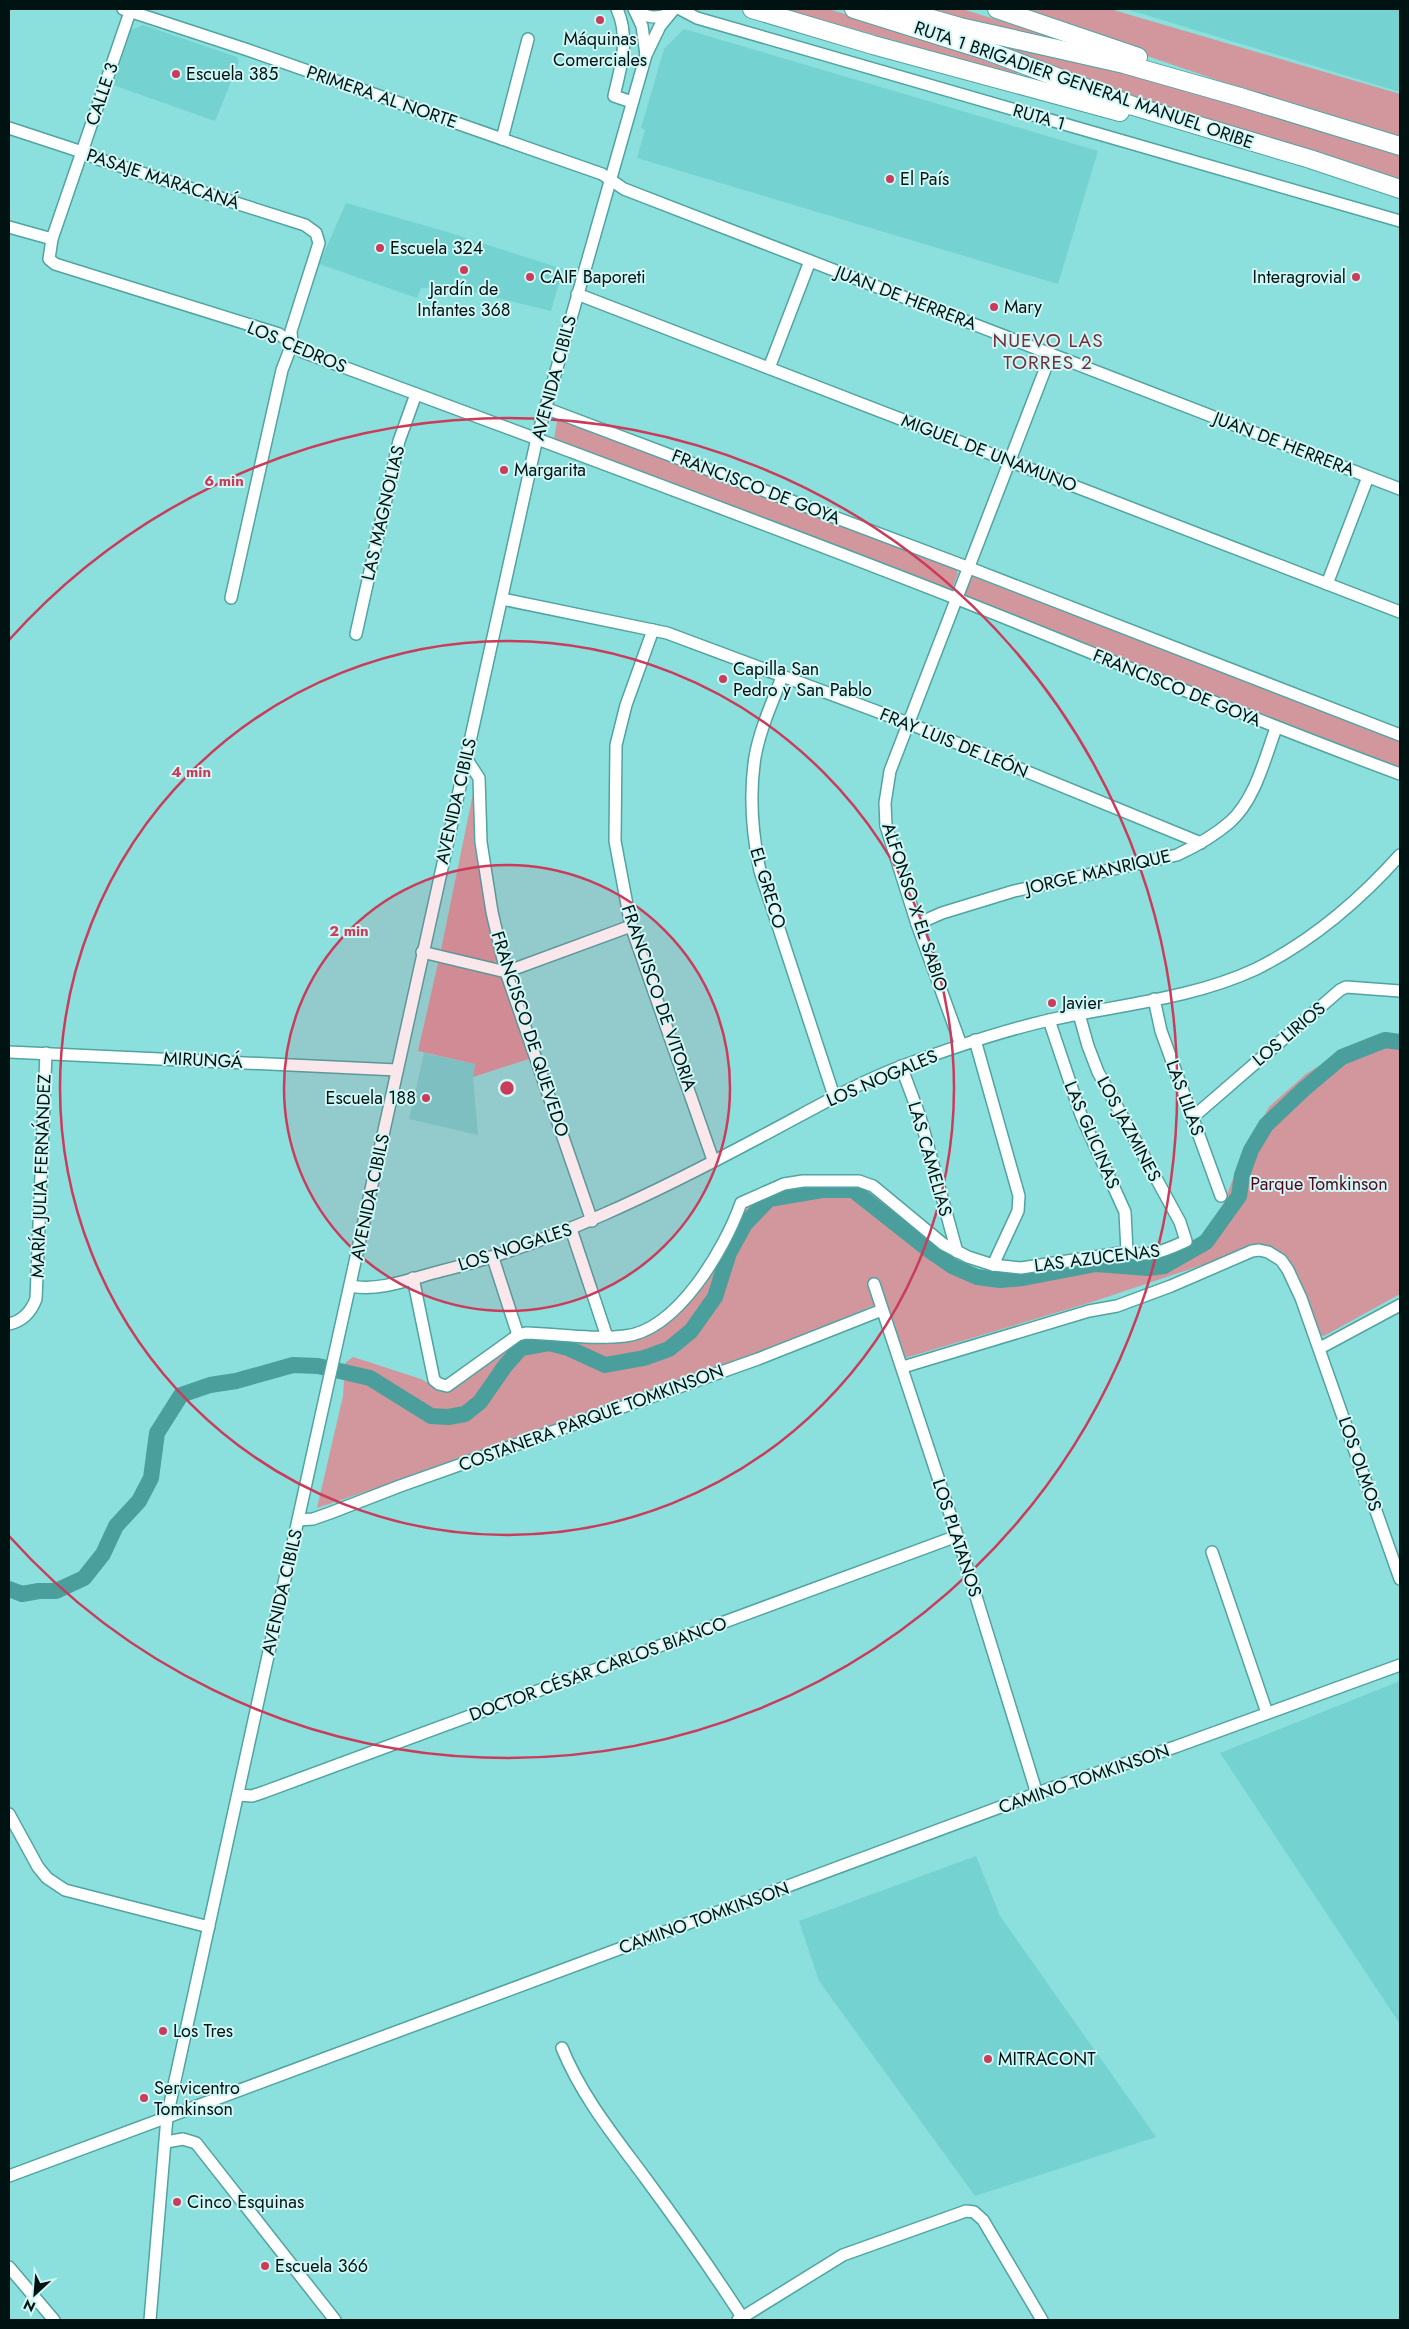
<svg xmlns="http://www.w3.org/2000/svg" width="1409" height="2329" font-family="Jost,sans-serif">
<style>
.built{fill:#74d3d0}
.green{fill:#d1979c}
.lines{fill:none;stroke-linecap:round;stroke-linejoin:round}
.river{stroke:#4a9e9b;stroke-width:16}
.minor-casing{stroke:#50a4a2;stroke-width:14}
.highway-casing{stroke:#50a4a2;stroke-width:20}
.minor{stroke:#fff;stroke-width:11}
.highway{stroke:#fff;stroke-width:18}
.ring{fill:none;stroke:#cb3b5a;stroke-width:2.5}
.poi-dot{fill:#cb3b5a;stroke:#d0f7f5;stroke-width:2}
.labels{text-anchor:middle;stroke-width:4;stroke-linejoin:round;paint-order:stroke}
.poi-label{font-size:18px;fill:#001313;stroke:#d0f7f5;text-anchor:start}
.street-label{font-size:18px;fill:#001313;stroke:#d0f7f5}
.park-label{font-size:18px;fill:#55041b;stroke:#d0f7f5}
.neighbourhood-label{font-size:19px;letter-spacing:1px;fill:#742d39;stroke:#d0f7f5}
.centre{fill:#cb3b5a;stroke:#d0f7f5;stroke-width:2.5}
.ring-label{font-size:15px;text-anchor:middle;font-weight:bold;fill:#cb3b5a;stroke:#d0f7f5;stroke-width:4;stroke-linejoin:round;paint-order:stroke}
</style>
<rect width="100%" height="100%" fill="#8bdfdc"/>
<!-- built -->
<g class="built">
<path d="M1126 9H1400V92Z"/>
<path d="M143 25 237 57 239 62 215 121 113 85 131 30Z"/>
<path d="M684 29 1098 151 1058 284 637 158 645 130 641 128 664 49Z"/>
<path d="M346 203 444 231 563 269 551 311 461 289 421 288 417 298 319 264Z"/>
<path d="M424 1053 475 1064 473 1077 478 1135 409 1119Z"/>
<path d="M1400 1681V2024L1220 1753Z"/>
<path d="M976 1856 1000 1916 1156 2137 975 2196 819 1981 799 1921Z"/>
</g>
<!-- green -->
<g class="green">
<path d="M783 9H828L917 36 1017 72V75Z"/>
<path d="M924 9H962L1047 35 1050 39 986 27Z"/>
<path d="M1010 9H1110L1400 94V136L1223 82Z"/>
<path d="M975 39 1110 68 1400 154V181L1106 89Z"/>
<path d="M562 417 956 569 958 574 950 594 554 439 557 421Z"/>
<path d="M971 576 1400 741V769L964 601 961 597Z"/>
<path d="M475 784 498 958 494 963 442 952 441 950Z"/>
<path d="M439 959 504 976 532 1058 473 1077 475 1064 418 1051Z"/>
<path d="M1400 1035V1294L1324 1336 1318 1335 1303 1286 1293 1268 1247 1250 1092 1302 905 1358 884 1301 740 1362 603 1412 317 1508 343 1396 345 1363 353 1357 421 1379 442 1390 517 1342 533 1339 616 1343 644 1336 673 1317 706 1282 739 1219 750 1204 787 1187 859 1185 895 1211 933 1246 981 1274 1003 1277 1108 1258 1156 1261 1196 1243 1218 1219 1240 1160 1269 1107 1306 1074 1337 1055 1373 1036Z"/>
</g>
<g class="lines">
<!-- river -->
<path class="river" d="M9 1589 22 1594 39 1591H56L84 1578 103 1554 116 1526 139 1501 151 1478 157 1433 181 1395 210 1385 236 1381 293 1365 318 1366 370 1378 431 1416 448 1417 465 1414 480 1402 505 1366 521 1348 549 1343 568 1348 605 1365 644 1358 669 1349 691 1331 715 1297 729 1253 745 1224 769 1199 822 1190H853L929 1250 952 1266 977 1277 1000 1280 1023 1278 1096 1264 1148 1268 1164 1266 1206 1242 1239 1196 1242 1175 1251 1150 1266 1125 1304 1089 1342 1057 1385 1040 1400 1042"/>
<defs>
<g id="minor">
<path d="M123 9 248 50 602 174 624 189 1400 489"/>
<path d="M131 9 52 239 49 259 55 264 279 334 303 352C521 433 739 513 955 598 1104 657 1251 719 1400 774"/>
<path d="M617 9C630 38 621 66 614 96L632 102"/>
<path d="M634 9 642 26 646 55"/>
<path d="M635 9C646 18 656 19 669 14"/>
<path d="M680 9 697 18 1400 221"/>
<path d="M9 128 82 152 98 159 305 225 316 233 319 243 291 331 292 344 282 370 231 598"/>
<path d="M502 139 528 39"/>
<path d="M9 227 52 239"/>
<path d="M577 294 1400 612"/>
<path d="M769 368 810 261"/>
<path d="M545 408 967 567 1400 735"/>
<path d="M1327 584 1368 477"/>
<path d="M502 599 667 633 908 723 1201 843"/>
<path d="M653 630 626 705 616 745 615 841 631 926 713 1160"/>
<path d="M356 634 399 441 416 394"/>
<path d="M782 677C772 703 760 729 755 757 749 795 752 833 760 871L834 1096"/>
<path d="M466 758 479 778 481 842 492 912 506 972 592 1221"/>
<path d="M917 924 942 913 1014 891 1177 855C1196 846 1214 836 1230 822 1255 800 1265 758 1276 728"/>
<path d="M422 952 506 972 631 926"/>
<path d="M1154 999 1161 1031 1221 1196"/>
<path d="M1049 1020 1081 1115 1125 1212 1127 1252"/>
<path d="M975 1040 1019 1196 1018 1211 993 1265"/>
<path d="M961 1045 917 924 886 826 885 803 890 771 1051 354"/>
<path d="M9 1052 397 1070"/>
<path d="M901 1066 920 1117 957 1252"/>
<path d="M1192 1118 1340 990 1346 987 1400 991"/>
<path d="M571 1229 607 1337"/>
<path d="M493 1258 518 1335"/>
<path d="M413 1278 434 1380 439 1384 447 1386 518 1335 526 1333C558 1334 593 1340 625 1336 678 1330 725 1248 741 1203L784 1184 803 1181H859L873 1186 943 1244 968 1257 993 1265 1021 1268 1127 1252C1150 1258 1166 1250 1186 1241L1180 1222 1098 1072 1088 1046 1079 1014"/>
<path d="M874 1284 958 1538 1037 1794"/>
<path d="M351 1286C379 1292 413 1278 441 1271 554 1243 657 1192 760 1137 808 1112 854 1084 905 1065 954 1047 1003 1030 1054 1019 1120 1005 1194 998 1256 969 1312 941 1358 902 1400 855"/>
<path d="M9 1324C23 1321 31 1312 36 1299L46 1053"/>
<path d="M1320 1348 1400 1305"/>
<path d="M903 1367 1089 1311 1117 1306 1171 1286 1252 1251 1259 1250 1268 1252 1281 1260 1288 1270 1301 1298 1400 1579"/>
<path d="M299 1520 313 1519 330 1513 400 1486 758 1359 882 1310"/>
<path d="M1212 1552 1267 1713"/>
<path d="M238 1795 252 1796 264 1792 957 1536"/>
<path d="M9 1814 38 1867 47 1878 65 1890 209 1927"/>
<path d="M562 2048C582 2097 615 2137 646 2179 680 2225 713 2272 744 2320"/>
<path d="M166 2142 183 2139 196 2143 335 2320"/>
<path d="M9 2176 1046 1790 1175 1747 1400 1665"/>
<path d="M9 2267 54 2320"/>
<path d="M150 2320 167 2117 273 1633 537 438 646 55 660 26 674 9"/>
<path d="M738 2320 843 2255 966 2211 974 2212 983 2220 1042 2320"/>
</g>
<g id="highway">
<path d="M752 9 873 45 1120 112"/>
<path d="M854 9 988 51 1133 106 1310 159 1400 189"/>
<path d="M897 9 960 27 1124 64 1240 97 1400 146"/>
<path d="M997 9 1138 57"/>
</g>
</defs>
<!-- minor casing -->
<use href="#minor" class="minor-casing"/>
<!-- highway casing -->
<use href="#highway" class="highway-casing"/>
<!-- minor -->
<use href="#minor" class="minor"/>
<!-- highway -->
<use href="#highway" class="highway"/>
</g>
<!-- distance rings -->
<circle cx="507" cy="1088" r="223" fill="#cb3b5a" fill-opacity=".12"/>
<g class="ring">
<circle cx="507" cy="1088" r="223"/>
<circle cx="507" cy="1088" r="447"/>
<path d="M9 640A670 670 0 1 1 9 1536"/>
</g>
<!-- markers -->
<g class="poi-dot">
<circle cx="600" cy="20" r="5"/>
<circle cx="176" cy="74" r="5"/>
<circle cx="890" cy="179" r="5"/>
<circle cx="380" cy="248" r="5"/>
<circle cx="464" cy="270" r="5"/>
<circle cx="530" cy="277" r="5"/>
<circle cx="1356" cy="277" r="5"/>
<circle cx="994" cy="307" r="5"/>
<circle cx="504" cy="470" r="5"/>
<circle cx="723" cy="679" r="5"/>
<circle cx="1052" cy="1003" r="5"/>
<circle cx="426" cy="1098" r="5"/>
<circle cx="163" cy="2031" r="5"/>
<circle cx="988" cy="2059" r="5"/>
<circle cx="144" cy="2098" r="5"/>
<circle cx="177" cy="2202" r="5"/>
<circle cx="265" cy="2266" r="5"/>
</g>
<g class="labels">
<!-- poi labels -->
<g class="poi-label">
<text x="600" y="45" text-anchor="middle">Máquinas<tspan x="600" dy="21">Comerciales</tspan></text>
<text x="186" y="80">Escuela 385</text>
<text x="900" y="185">El País</text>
<text x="390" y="254">Escuela 324</text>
<text x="540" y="283">CAIF Baporeti</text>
<text x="1346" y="283" text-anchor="end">Interagrovial</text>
<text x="464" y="295" text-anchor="middle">Jardín de<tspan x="464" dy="21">Infantes 368</tspan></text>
<text x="1004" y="313">Mary</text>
<text x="514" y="476">Margarita</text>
<text x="733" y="675">Capilla San<tspan x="733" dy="21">Pedro y San Pablo</tspan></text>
<text x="1062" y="1009">Javier</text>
<text x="416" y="1104" text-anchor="end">Escuela 188</text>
<text x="173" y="2037">Los Tres</text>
<text x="998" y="2065">MITRACONT</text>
<text x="154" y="2094">Servicentro<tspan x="154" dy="21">Tomkinson</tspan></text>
<text x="187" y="2208">Cinco Esquinas</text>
<text x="275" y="2272">Escuela 366</text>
</g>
<!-- street labels -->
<g class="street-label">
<text transform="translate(1084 85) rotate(19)" y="6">RUTA 1 BRIGADIER GENERAL MANUEL ORIBE</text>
<text transform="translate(102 94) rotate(-71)" y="6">CALLE 3</text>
<text transform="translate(382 97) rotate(19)" y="6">PRIMERA AL NORTE</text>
<text transform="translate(1039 117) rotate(16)" y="6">RUTA 1</text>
<text transform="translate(163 179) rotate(18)" y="6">PASAJE MARACANÁ</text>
<text transform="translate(906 298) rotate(21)" y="6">JUAN DE HERRERA</text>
<text transform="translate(297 347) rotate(23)" y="6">LOS CEDROS</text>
<text transform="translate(554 378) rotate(-75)" y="6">AVENIDA CIBILS</text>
<text transform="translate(1284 444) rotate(21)" y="6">JUAN DE HERRERA</text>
<text transform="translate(989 453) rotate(21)" y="6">MIGUEL DE UNAMUNO</text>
<text transform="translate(756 487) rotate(21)" y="6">FRANCISCO DE GOYA</text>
<text transform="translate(383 513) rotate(-77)" y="6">LAS MAGNOLIAS</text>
<text transform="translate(1177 688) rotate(22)" y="6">FRANCISCO DE GOYA</text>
<text transform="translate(954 743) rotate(22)" y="6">FRAY LUIS DE LEÓN</text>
<text transform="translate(456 801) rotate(-77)" y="6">AVENIDA CIBILS</text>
<text transform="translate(1098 872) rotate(-13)" y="6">JORGE MANRIQUE</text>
<text transform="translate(768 888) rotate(73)" y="6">EL GRECO</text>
<text transform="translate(915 907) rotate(72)" y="6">ALFONSO X EL SABIO</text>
<text transform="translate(659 998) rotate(71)" y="6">FRANCISCO DE VITORIA</text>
<text transform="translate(530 1034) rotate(72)" y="6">FRANCISCO DE QUEVEDO</text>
<text transform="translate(1289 1034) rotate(-40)" y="6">LOS LIRIOS</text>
<text transform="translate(203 1060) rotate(3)" y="6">MIRUNGÁ</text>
<text transform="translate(882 1078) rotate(-23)" y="6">LOS NOGALES</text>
<text transform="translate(1185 1098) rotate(70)" y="6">LAS LILAS</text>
<text transform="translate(1129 1129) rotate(62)" y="6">LOS JAZMINES</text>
<text transform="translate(1092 1135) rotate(67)" y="6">LAS GLICINAS</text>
<text transform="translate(930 1159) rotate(74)" y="6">LAS CAMELIAS</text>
<text transform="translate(41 1176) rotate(-88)" y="6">MARÍA JULIA FERNÁNDEZ</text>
<text transform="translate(370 1197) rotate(-78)" y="6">AVENIDA CIBILS</text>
<text transform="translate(515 1247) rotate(-18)" y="6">LOS NOGALES</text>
<text transform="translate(1097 1258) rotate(-7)" y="6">LAS AZUCENAS</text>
<text transform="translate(591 1418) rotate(-20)" y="6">COSTANERA PARQUE TOMKINSON</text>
<text transform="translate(1360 1464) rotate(71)" y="6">LOS OLMOS</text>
<text transform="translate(957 1538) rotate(72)" y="6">LOS PLATANOS</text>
<text transform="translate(282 1592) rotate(-77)" y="6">AVENIDA CIBILS</text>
<text transform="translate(598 1669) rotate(-20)" y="6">DOCTOR CÉSAR CARLOS BIANCO</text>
<text transform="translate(1084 1779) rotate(-19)" y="6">CAMINO TOMKINSON</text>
<text transform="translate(704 1918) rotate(-20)" y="6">CAMINO TOMKINSON</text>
</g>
<!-- park labels -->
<g class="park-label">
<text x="1319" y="1190">Parque Tomkinson</text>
</g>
<!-- neighbourhood labels -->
<g class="neighbourhood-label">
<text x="1048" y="347">NUEVO LAS<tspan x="1048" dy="22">TORRES 2</tspan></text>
</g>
</g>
<circle cx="507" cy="1088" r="8" class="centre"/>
<g class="ring-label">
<text x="224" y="486">6 min</text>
<text x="191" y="777">4 min</text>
<text x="349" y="936">2 min</text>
</g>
<!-- border -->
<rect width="1409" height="2329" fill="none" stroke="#001313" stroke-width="20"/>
<!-- north arrow -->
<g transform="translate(35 2294) rotate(206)" stroke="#d0f7f5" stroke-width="4" paint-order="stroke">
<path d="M0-4L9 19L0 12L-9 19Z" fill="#001313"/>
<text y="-8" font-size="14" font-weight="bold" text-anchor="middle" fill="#001313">N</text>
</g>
</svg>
